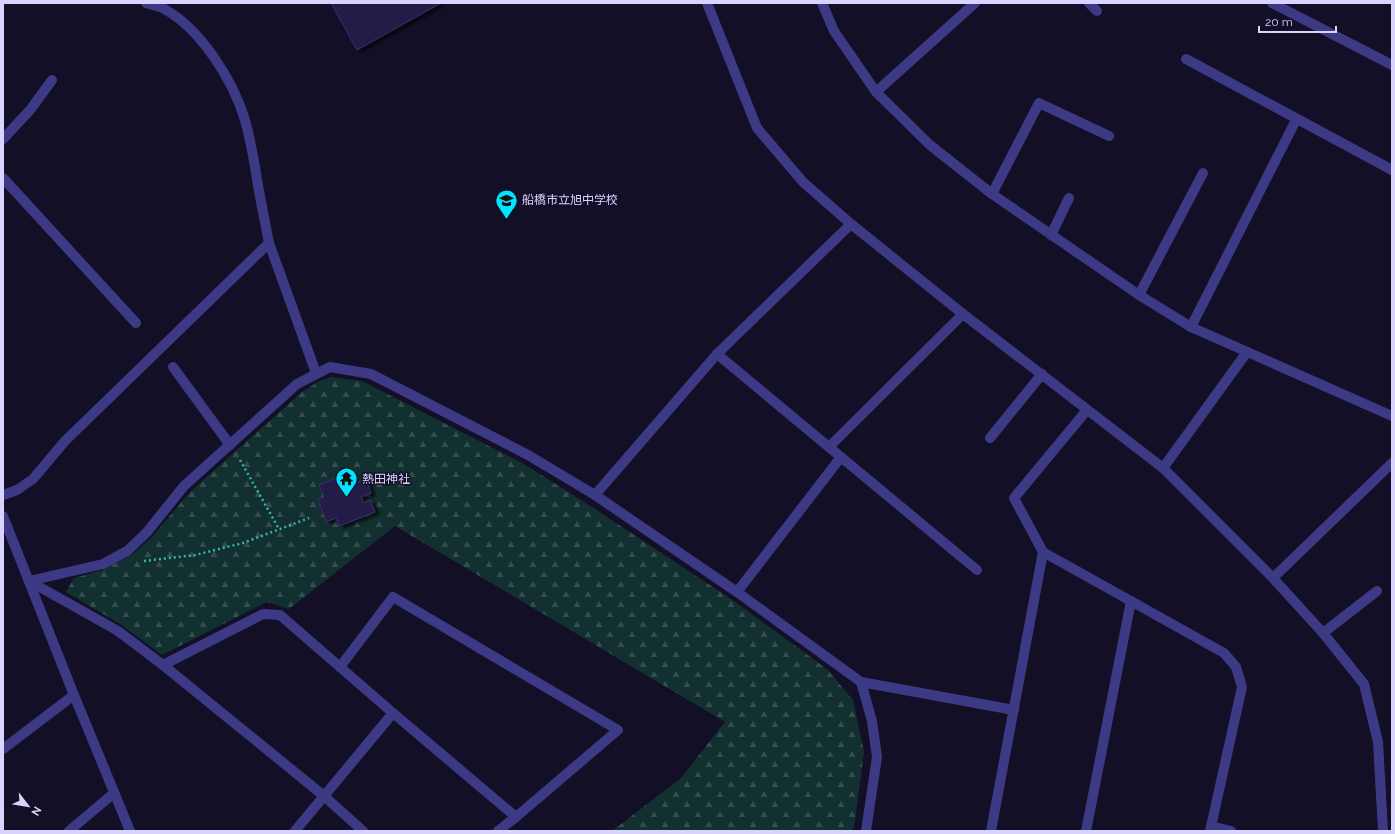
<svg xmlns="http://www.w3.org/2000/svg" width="1395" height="834" font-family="Raleway,'Noto Sans JP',sans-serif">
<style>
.forest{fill:url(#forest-firs)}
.building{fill:#241b47;stroke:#3b2d73;filter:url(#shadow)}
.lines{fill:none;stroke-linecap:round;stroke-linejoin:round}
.path{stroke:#2fb8b0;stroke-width:2.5;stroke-dasharray:2 3;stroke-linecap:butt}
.lane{stroke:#3d3a85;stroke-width:10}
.street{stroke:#3d3a85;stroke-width:10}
.labels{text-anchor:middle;stroke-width:3;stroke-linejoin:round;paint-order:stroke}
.poi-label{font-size:12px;fill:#d9d4ff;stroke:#130f26;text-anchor:start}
</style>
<defs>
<pattern id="forest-firs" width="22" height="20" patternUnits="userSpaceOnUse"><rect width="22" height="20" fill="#12302f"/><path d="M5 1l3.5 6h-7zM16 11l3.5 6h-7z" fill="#344d4e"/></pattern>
<filter id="shadow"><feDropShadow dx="4.5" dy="2.5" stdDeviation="1" flood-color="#0009"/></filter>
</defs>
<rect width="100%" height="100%" fill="#130f26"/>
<!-- forest -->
<path class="forest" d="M332 377 362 381 524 464 589 505 731 599 827 669 853 700 864 752 854 828 851 831H612L681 778 725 722 395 526 289 609 267 602 162 655 120 624 66 592 74 578 102 570 130 556 150 539 190 492 302 392 319 381Z"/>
<!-- building -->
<g class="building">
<path d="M331 3H441L357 50Z"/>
<path d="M351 472 356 483 366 479 371 493 361 497 364 503 370 500 375 512 339 526 336 518 326 522 318 499 324 497 319 485Z"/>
</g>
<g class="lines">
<!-- path -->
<g class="path">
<path d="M240 460 279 529"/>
<path d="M144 561 195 555 243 543 309 518"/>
</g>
<!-- lane -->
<g class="lane">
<path d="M146 3C152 5 161 6 166 10 201 30 232 79 244 117 253 145 256 178 262 207"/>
<path d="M3 139 30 110 52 80"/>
<path d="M992 194 1039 103 1109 136"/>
<path d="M1051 235 1069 198"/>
<path d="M1139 295 1203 173"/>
<path d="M717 354 977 570"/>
<path d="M173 367 230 445"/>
<path d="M990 438 1042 374"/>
<path d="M829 447 963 314"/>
<path d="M1163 468 1247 352"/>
<path d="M595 495 717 354 851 224"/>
<path d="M737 592 841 457"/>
<path d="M1323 633 1377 591"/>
<path d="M861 682 872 721 877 757 866 831"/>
<path d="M3 749 74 695"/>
<path d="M69 831 114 793"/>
</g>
<!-- street -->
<g class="street">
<path d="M707 3 757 128 803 182 851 224 963 314 1163 468 1273 578 1323 633 1364 684 1378 742 1383 831"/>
<path d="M822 3 834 31 876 92 930 145 992 194 1139 295 1191 327 1392 416"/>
<path d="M1089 3 1097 11"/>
<path d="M1272 3 1392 65"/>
<path d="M1186 59 1392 170"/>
<path d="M876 92 975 3"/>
<path d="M3 178 136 323"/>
<path d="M262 207 269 243 316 373"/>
<path d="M1191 327 1296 120"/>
<path d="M1087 410 1014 498 1043 552 1224 653 1236 667 1242 687 1210 831"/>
<path d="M3 495 17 490 33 479 65 441 269 243"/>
<path d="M3 516 74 695 130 831"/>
<path d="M1273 578 1392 463"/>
<path d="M29 581 103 564 127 551 147 532 184 486 297 384 330 367 371 374 528 455 595 495 737 592 861 682 1014 710"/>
<path d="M29 581 118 631 163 665 324 796 363 831"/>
<path d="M163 665 263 614 280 615 393 713"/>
<path d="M1211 826 1231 831"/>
<path d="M295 831 393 713 516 817 618 730 393 597 340 667"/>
<path d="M498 831 516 817"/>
<path d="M991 831 1043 552"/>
<path d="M1086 831 1131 601"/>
</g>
</g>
<!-- icons -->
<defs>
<symbol id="school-pin" viewBox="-11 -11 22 30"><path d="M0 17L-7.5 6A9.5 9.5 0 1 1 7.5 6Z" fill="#00e5ff" stroke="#130f26"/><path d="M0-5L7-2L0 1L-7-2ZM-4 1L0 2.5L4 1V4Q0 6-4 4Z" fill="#111"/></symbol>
<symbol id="temple-pin" viewBox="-11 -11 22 30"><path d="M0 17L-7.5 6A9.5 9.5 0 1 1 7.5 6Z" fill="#00e5ff" stroke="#130f26"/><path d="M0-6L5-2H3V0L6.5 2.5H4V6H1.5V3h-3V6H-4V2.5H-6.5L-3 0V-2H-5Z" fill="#111"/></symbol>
</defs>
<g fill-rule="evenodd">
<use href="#school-pin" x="494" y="188" width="25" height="34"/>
<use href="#temple-pin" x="334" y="466" width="25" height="34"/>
</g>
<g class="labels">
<!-- poi labels -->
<g class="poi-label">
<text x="522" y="204">船橋市立旭中学校</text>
<text x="362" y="483">熱田神社</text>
</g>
</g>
<!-- border -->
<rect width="1395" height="834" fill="none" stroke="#d9d4ff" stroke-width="8"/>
<!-- north arrow -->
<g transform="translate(28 806) rotate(121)" stroke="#130f26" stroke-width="3" paint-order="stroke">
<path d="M0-3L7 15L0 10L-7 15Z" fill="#d9d4ff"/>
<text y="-6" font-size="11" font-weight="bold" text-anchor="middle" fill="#d9d4ff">N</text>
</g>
<!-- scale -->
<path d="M1259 26v6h77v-6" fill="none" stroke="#d9d4ff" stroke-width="2"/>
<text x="1265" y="26" font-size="12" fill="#d9d4ff" stroke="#130f26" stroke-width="3" paint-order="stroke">20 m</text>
</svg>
